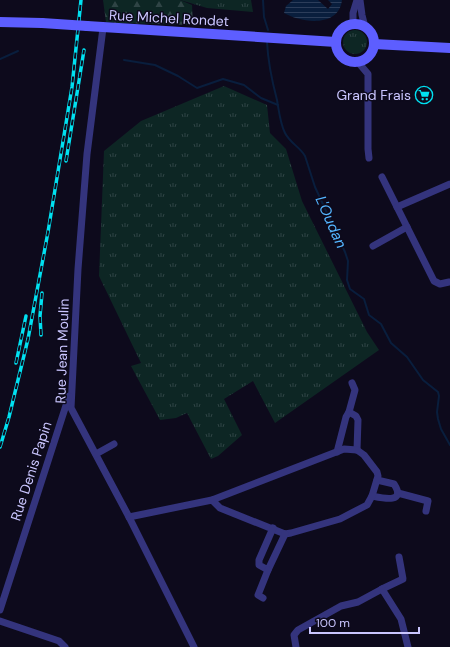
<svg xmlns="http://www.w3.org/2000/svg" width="450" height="647" font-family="'DM Sans',sans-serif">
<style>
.grass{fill:url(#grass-tufts)}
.forest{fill:url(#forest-firs)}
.water{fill:url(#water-rules)}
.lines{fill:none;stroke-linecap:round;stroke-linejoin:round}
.stream{stroke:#091e3d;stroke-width:2}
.street{stroke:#34347d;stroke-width:7}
.secondary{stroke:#5d5eff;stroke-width:10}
.rail-casing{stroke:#00e1f1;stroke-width:3.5}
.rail{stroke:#0d0a1c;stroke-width:2;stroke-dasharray:6;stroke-linecap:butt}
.secondary-bridge{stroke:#5d5eff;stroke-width:10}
.labels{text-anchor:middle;stroke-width:3;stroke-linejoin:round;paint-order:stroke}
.street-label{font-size:14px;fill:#cac6ff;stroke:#0d0a1c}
.poi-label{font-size:14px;fill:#cac6ff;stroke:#0d0a1c;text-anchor:end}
.water-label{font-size:15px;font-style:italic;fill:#54b5ff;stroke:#0d0a1c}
</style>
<defs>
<pattern id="grass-tufts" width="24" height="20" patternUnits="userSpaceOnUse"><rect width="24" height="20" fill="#0d2624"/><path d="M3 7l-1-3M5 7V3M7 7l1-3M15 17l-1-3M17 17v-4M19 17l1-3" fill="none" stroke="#2f4445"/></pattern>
<pattern id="forest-firs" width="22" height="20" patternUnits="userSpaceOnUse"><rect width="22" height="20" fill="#0d2624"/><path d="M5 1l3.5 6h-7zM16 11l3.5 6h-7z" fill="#2f4445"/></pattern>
<pattern id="water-rules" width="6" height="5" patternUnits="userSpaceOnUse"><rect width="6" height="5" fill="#091e3d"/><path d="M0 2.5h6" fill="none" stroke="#2c3d5a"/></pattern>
</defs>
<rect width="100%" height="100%" fill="#0d0a1c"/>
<!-- grass -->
<g class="grass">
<path d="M180 0H251L253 12 207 8Z"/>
<circle cx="355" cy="42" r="12"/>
<path d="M224 86 267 105 270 133 286 149 302 201 367 332 379 350 275 423 253 381 224 399 242 435 218 456 211 459 187 413 176 418 160 420 131 366 141 363 99 276 104 151 141 121Z"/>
</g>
<!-- forest -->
<path class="forest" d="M103 0H180L192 5 193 25 121 23 106 22Z"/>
<!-- water -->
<path class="water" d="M293 0H318L328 9 332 4 328 0H342C339 28 301 23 284 13L286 6Z"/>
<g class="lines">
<!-- stream -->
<g class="stream">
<path d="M263 0 264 17 268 30"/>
<path d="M267 42C268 62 272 81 277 100 279 111 280 123 285 133 290 143 300 147 305 156L315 187 345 252 348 261 347 280 350 289 364 299 369 315 381 324 391 343 407 357 423 380 438 392 439 396 437 412 438 419 441 429 450 445"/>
<path d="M0 59 18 51"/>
<path d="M124 60 155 65 178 76 197 88 223 79 244 85 261 98 278 105"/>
</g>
<!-- street -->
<g class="street">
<path d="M360 0 362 15 365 27"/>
<path d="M353 24V13L357 0"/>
<path d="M103 28 87 154 78 269 71 408 129 517 194 647"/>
<path d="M357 61 368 74V149L369 158"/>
<path d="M382 177 434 281 440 284 449 282"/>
<path d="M397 207 450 184"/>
<path d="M373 246 407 227"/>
<path d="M349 412 355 390 352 383"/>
<path d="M337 452 346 417 349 412 356 416 358 420 357 450"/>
<path d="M96 454 114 444"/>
<path d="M398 493 428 501 426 511"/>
<path d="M372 496C382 498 407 504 394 484L377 480"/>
<path d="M129 517 212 500 344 449 357 450 364 455 377 472 378 476 372 496 367 505 340 519 291 533 285 534 220 508 212 500"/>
<path d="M273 528 259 560V565L268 570 285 534"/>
<path d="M382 589 403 579 399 557"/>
<path d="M263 598 258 595 268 570"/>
<path d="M0 610 69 396"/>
<path d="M0 621 59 641 65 647"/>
<path d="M296 647 294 635 298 630 341 606 358 602 382 589 401 619 408 647"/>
</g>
<!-- secondary -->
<g class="secondary">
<path d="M0 22 42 23"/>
<circle cx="355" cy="43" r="19"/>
<path d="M87 26 336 42"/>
<path d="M374 44 450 48"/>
</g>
<defs>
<g id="rail">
<path d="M66 161 84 50"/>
<path d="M41 335 40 316 42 293"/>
<path d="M16 363 26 316"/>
<path d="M0 447 9 417 28 339 48 232 72 87 81 0"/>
</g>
</defs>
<!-- rail casing -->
<use href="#rail" class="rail-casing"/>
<!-- rail -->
<use href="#rail" class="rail"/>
<!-- secondary-bridge -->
<path class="secondary-bridge" d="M42 23 87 26"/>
</g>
<!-- icons -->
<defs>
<symbol id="supermarket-ring" viewBox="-11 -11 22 22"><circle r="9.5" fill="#0d0a1c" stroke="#00e1f1" stroke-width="1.5"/><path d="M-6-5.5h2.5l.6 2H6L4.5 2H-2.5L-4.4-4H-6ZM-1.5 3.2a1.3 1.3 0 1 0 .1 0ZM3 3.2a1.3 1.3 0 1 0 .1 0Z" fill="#00e1f1"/></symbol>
</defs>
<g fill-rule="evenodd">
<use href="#supermarket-ring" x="414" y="85" width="20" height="20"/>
</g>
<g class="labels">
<!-- street labels -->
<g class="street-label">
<text transform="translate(169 18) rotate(3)" y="5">Rue Michel Rondet</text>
<text transform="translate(62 351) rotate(-88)" y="5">Rue Jean Moulin</text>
<text transform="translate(31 471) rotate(-72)" y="5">Rue Denis Papin</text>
</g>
<!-- poi labels -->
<g class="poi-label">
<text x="411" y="100">Grand Frais</text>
</g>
<!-- water labels -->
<g class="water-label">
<text transform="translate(331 222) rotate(66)" y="5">L'Oudan</text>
</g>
</g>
<!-- scale -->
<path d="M310 627v6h109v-6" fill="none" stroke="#cac6ff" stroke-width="2"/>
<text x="316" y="627" font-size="12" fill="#cac6ff" stroke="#0d0a1c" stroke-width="3" paint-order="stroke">100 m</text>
</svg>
